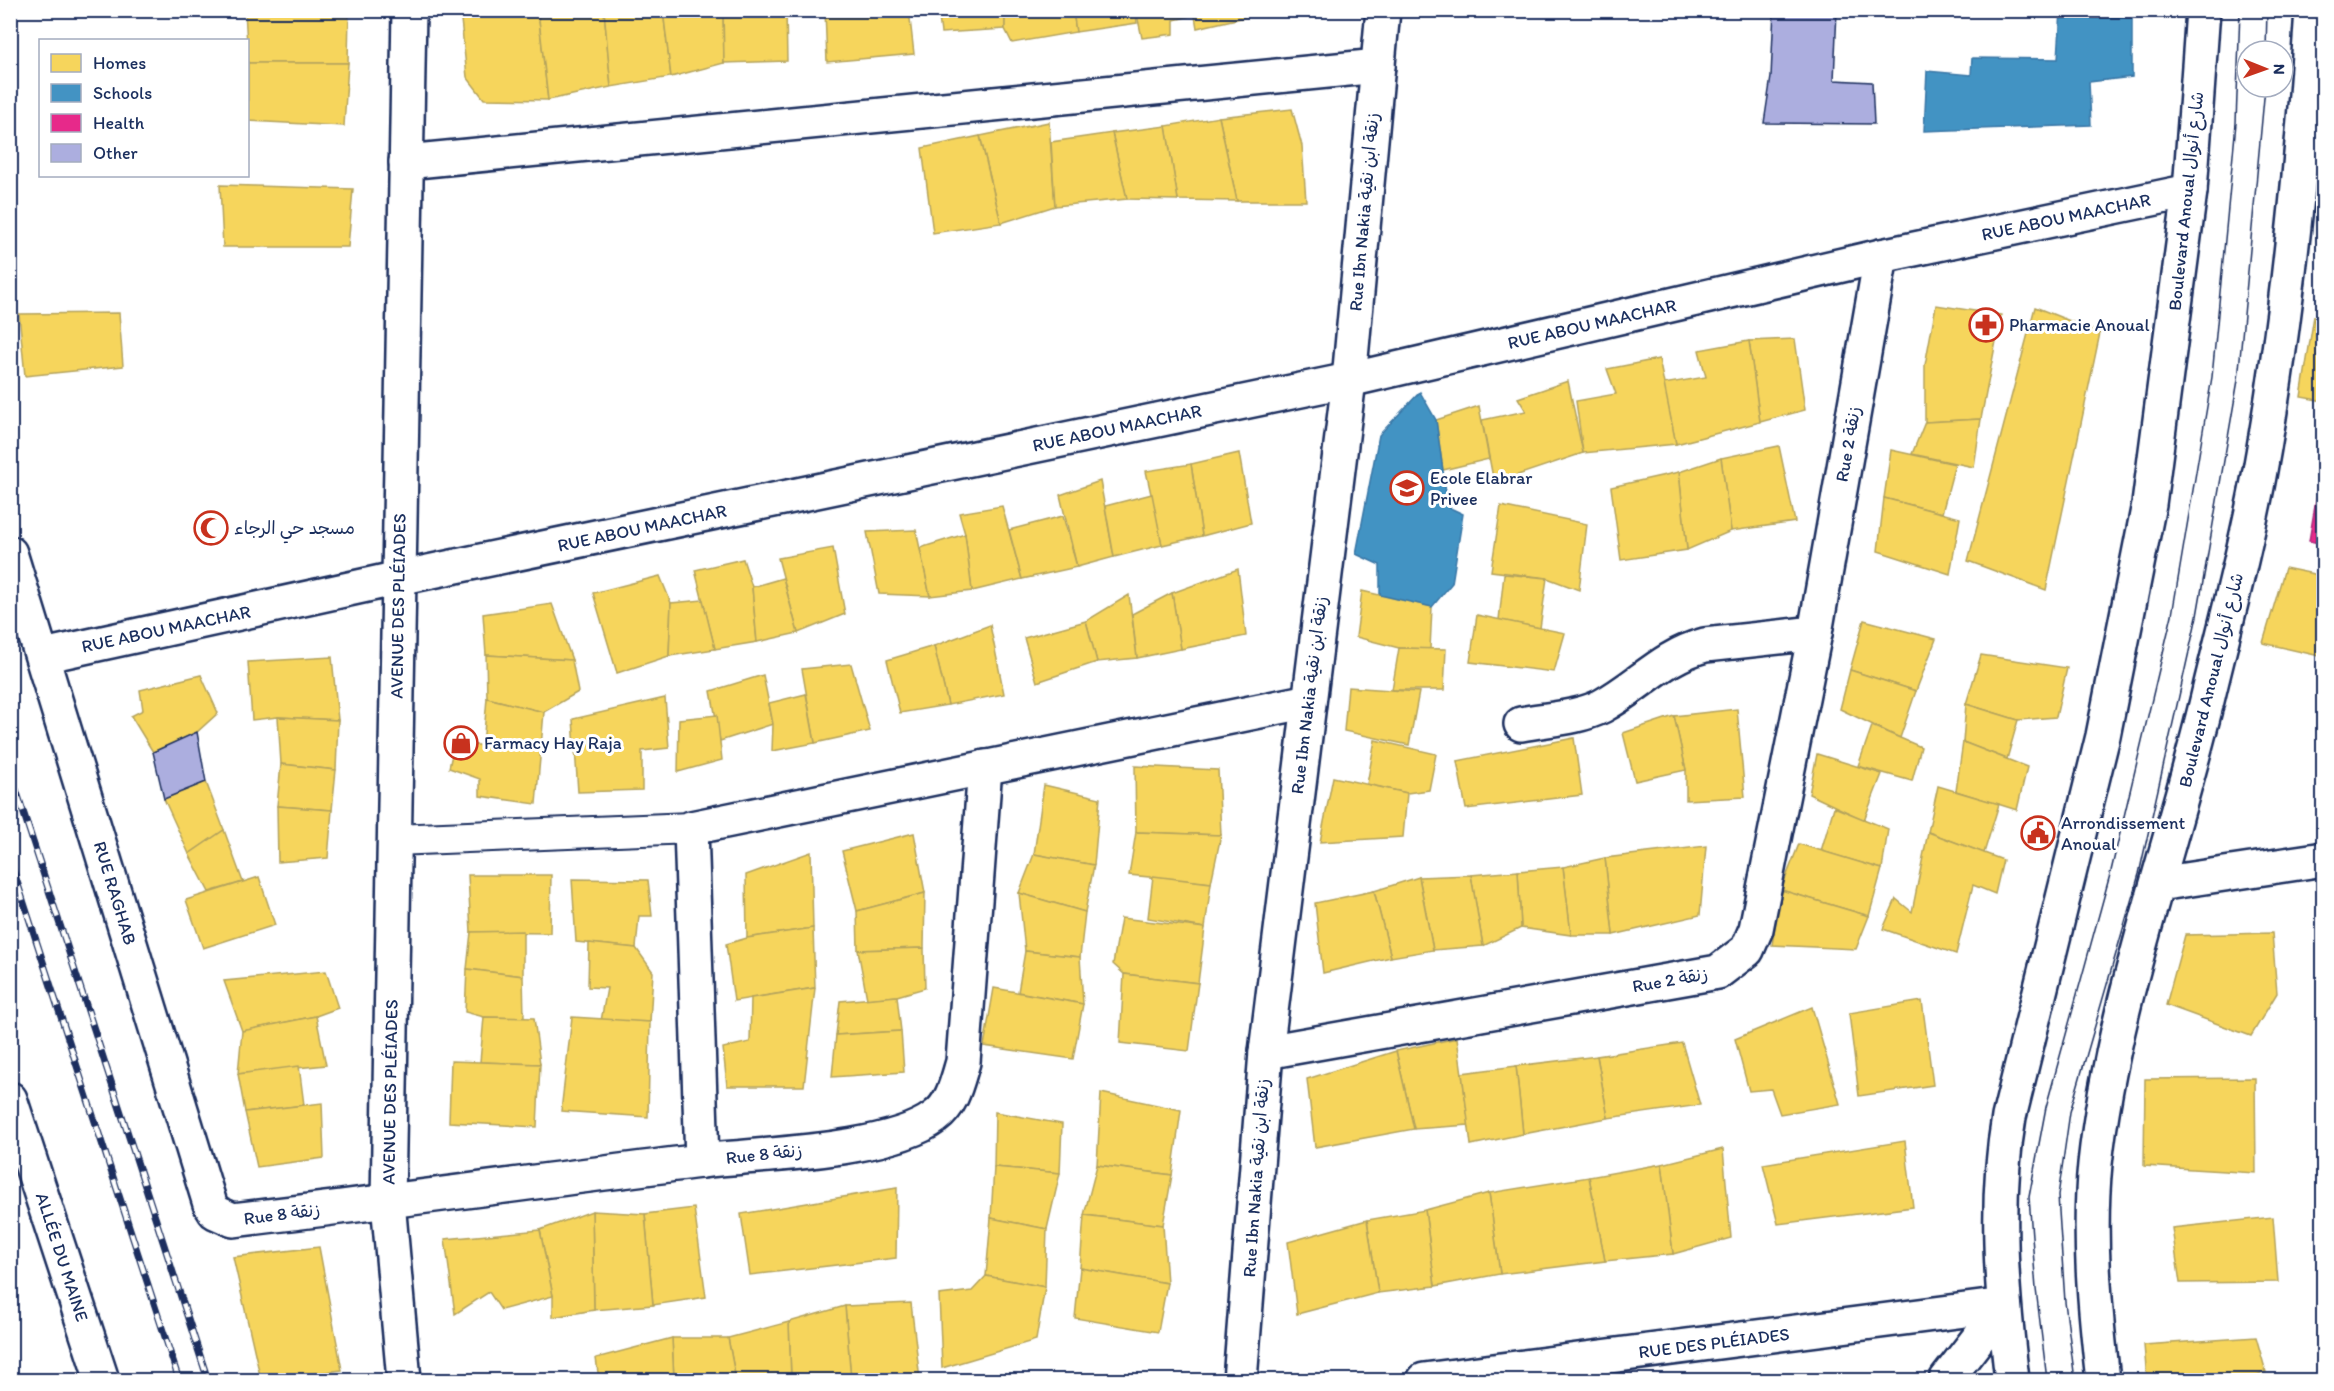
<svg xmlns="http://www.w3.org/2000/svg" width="2334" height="1391" font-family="Itim,'Playpen Sans Arabic',sans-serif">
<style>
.homes{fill:#f6d55c;stroke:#b4a35d;stroke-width:1.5}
.schools{fill:#4393c3;stroke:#3775a5;stroke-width:1.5}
.health{fill:#e7298a;stroke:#aa2b7d;stroke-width:1.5}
.building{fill:#acaedf;stroke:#1b2f5e;stroke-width:1.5}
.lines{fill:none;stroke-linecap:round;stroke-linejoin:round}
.pedestrian-casing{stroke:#1b2f5e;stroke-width:34}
.minor-casing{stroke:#1b2f5e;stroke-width:38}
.tertiary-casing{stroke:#1b2f5e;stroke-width:38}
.pedestrian{stroke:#fff;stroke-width:30}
.minor{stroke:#fff;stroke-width:33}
.tertiary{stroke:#fff;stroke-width:33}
.tram{stroke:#1b2f5e;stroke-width:1.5}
.rail-casing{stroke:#1b2f5e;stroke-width:7}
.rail{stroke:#fff;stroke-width:4.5;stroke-dasharray:14;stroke-linecap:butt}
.labels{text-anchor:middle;stroke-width:6;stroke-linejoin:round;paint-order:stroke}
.street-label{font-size:18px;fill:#1b2f5e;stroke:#fff}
.poi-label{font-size:18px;fill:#1b2f5e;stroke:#fff;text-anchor:start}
</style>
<rect width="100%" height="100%" fill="#fff"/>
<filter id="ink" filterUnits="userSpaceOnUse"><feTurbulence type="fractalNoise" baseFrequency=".0167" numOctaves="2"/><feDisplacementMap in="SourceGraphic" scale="12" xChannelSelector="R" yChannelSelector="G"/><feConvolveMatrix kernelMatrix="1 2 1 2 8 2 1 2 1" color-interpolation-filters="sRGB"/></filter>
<g filter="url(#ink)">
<!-- homes -->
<g class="homes">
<path d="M245 10H349L348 63H248Z"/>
<path d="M460 10H538L548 100 484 99 467 77Z"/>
<path d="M538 10H604L611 87 548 100Z"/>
<path d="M604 10H663L671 77 611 87Z"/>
<path d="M663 10H723L724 63 671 77Z"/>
<path d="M723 10H786L787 61 724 63Z"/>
<path d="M825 10H909L914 54 827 62Z"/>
<path d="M938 10H1005V29L941 33Z"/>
<path d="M1005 10H1073L1076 32 1012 43 1005 29Z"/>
<path d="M1073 10H1136L1137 23 1076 32Z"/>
<path d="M1136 10H1194L1195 15 1174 20V34L1142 38Z"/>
<path d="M1194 10H1250V16L1197 28Z"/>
<path d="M1250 10H1304L1250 16Z"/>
<path d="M248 63H348L344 126 248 121Z"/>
<path d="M1292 109 1302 146 1306 201H1237L1219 117Z"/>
<path d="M1219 117 1237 201 1178 200 1166 126Z"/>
<path d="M1049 122 1055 206 1001 223 980 136Z"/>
<path d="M1166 126 1178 200 1127 199 1112 133Z"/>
<path d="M1112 133 1127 199 1055 206 1051 142Z"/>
<path d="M980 136 1001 223 933 233 922 148Z"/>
<path d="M220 185 353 189 348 247H223Z"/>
<path d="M1936 305 2001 315 1981 419 1925 422V365Z"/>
<path d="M2035 307 2100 333 2046 590 1968 561Z"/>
<path d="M119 313 123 366 25 376 19 314Z"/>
<path d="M2314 316 2324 318V401L2301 397Z"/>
<path d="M1795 339 1805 410 1760 422 1749 341Z"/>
<path d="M1749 341 1760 422 1676 444 1663 384 1706 377 1699 350Z"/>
<path d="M1659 359 1676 444 1583 453 1576 401 1616 394 1607 369Z"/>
<path d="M1568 381 1583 453 1494 483 1482 420 1526 411 1518 398Z"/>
<path d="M1479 406 1489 459 1443 470 1436 420Z"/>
<path d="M1981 419 1974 467 1912 454 1925 422Z"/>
<path d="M1779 446 1795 522 1731 531 1721 458Z"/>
<path d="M1891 450 1955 464 1942 513 1884 498Z"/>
<path d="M1239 453 1251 523 1202 536 1191 464Z"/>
<path d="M1721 458 1731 531 1687 550 1679 472Z"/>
<path d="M1191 464 1202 536 1162 545 1146 471Z"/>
<path d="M1679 472 1687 550 1621 560 1611 487Z"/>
<path d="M1100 481 1114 557 1077 567 1060 495Z"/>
<path d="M1152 494 1162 545 1114 557 1105 506Z"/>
<path d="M1884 498 1960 518 1950 574 1878 551Z"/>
<path d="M1002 506 1022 579 972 591 965 534 959 513Z"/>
<path d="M1501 506 1587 524 1579 590 1547 578 1491 571Z"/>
<path d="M1063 516 1077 567 1022 579 1009 530Z"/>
<path d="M916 530 930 596 879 594 867 532Z"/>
<path d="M965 534 972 591 930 596 920 548Z"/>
<path d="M833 548 845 614 798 633 778 558Z"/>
<path d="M743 559 752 587 757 642 715 649 695 570Z"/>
<path d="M2285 568 2324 576V657L2263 643Z"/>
<path d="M1238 569 1246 636 1181 649 1172 593Z"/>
<path d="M1504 574 1547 578 1540 628 1499 620Z"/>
<path d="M660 576 671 603 669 656 617 673 593 593Z"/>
<path d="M783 578 798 633 757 642 752 587Z"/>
<path d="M1362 591 1432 607 1430 649 1399 648 1356 637Z"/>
<path d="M1172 593 1181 649 1137 658 1132 614Z"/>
<path d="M1129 595 1137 658 1097 662 1086 621Z"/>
<path d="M703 600 715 649 669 656 671 603Z"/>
<path d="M552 604 572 660 486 655 483 614Z"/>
<path d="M1477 615 1565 633 1554 672 1470 662Z"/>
<path d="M1864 620 1936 639 1916 691 1850 670Z"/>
<path d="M1086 621 1097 662 1037 682 1024 638Z"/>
<path d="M990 625 1004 694 948 705 934 646Z"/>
<path d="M934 646 948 705 900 713 887 660Z"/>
<path d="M1399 648 1446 649 1444 690H1392Z"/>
<path d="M486 655 572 660 578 692 544 712 487 698Z"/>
<path d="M1981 655 2067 668 2056 717 2018 720 1966 704Z"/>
<path d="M332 657 338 720 278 717 252 720 248 662Z"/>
<path d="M851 664 870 731 815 743 802 669Z"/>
<path d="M1850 670 1916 691 1900 738 1840 709Z"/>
<path d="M201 675 218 713 197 732 153 752 131 716 143 710 140 690Z"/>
<path d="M763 675 773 724 720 741 711 691Z"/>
<path d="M1348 687 1419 692 1409 745 1344 731Z"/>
<path d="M806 694 815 743 772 751 773 724 769 703Z"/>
<path d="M487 698 544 712 536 804 480 796V779L449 768 454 745H483Z"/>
<path d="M665 698 669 748 642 751V790L578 792 573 719Z"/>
<path d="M1966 704 2018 720 2007 759 1963 742Z"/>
<path d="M1737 709 1745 797 1686 800V770L1674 716Z"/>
<path d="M717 715 722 760 678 772 679 719Z"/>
<path d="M1674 716 1686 770 1635 781 1623 733Z"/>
<path d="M278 717 338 720 336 770 281 764Z"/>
<path d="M1872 726 1921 747 1912 781 1858 766Z"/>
<path d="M1574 738 1582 795 1466 809 1457 761Z"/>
<path d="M1375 740 1436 754 1429 790 1407 793 1367 784Z"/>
<path d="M1963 742 2027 767 2017 810 1956 791Z"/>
<path d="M1817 754 1882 774 1864 820 1809 794Z"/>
<path d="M281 764 336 770 332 810 277 806Z"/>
<path d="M1135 766 1218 770 1221 835 1136 832Z"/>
<path d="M1333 777 1407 793 1403 837 1320 842Z"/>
<path d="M206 782 224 830 189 854 164 799Z"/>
<path d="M1044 785 1100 798 1094 865 1034 854Z"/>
<path d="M1938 786 1999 804 1984 853 1928 832Z"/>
<path d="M277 806 332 810 328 858 278 862Z"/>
<path d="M1834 807 1888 829 1882 869 1821 851Z"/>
<path d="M224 830 243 882 209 892 189 854Z"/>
<path d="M1136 832 1221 835 1211 883 1129 875Z"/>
<path d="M1928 832 2003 860 1995 894 1973 885 1956 954 1883 929 1896 899 1912 912Z"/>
<path d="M914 833 925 893 857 911 842 851Z"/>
<path d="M1799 844 1882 869 1869 916 1781 890Z"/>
<path d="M1706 846 1700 915 1613 935 1605 858Z"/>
<path d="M811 852 813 928 747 938 746 875Z"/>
<path d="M1034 854 1094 865 1085 912 1019 893Z"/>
<path d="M1605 858 1613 935H1571L1563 867Z"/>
<path d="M1563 867 1571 935 1521 928 1518 871Z"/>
<path d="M1518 871 1521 928 1483 946 1471 875Z"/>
<path d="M468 875H551L550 933 471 932Z"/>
<path d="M1471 875 1483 946 1433 950 1419 877Z"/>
<path d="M1153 876 1211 883 1205 928 1148 918Z"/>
<path d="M259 877 275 925 203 948 186 900Z"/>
<path d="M1419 877 1433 950 1391 957 1374 891Z"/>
<path d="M572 879 648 880 652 916H639L636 948 576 942Z"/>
<path d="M1781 890 1869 916 1856 949 1772 945Z"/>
<path d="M1374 891 1391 957 1323 973 1315 903Z"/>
<path d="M925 893 924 948 858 950 857 911Z"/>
<path d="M1019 893 1085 912 1080 957 1025 951Z"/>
<path d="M1121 918 1205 928 1198 983 1124 974 1113 964Z"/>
<path d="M813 928 815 988 734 1001 726 944 747 938Z"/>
<path d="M523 931V976L467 969 471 932Z"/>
<path d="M2272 933 2277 993 2251 1036 2166 1005 2185 935Z"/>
<path d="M589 943 636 948 653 972 650 1022 601 1021 607 988 588 987Z"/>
<path d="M924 948 925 988 897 996 867 999 858 950Z"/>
<path d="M1025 951 1080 957 1083 1004 1018 992Z"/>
<path d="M467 969 523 976 524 1018 484 1017 465 1012Z"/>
<path d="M326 971 338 1008 316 1016 242 1031 224 981Z"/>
<path d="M1124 974 1198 983 1189 1051 1120 1043Z"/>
<path d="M815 988 804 1086H727L723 1048 750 1042 751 998Z"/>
<path d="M994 988 1083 1004 1073 1059 984 1046Z"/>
<path d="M897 996 901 1031 836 1035 840 1001Z"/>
<path d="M1922 1001 1933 1085 1859 1096 1849 1013Z"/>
<path d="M1812 1007 1840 1104 1780 1114 1771 1089 1749 1091 1735 1039Z"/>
<path d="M316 1016 326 1065 238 1074 242 1031Z"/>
<path d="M484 1017 534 1018 540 1064 480 1062Z"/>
<path d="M572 1017 650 1022 648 1117 561 1111Z"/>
<path d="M901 1031 904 1072 832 1077 836 1035Z"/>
<path d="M1457 1038 1469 1125 1414 1129 1396 1051Z"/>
<path d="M1682 1043 1700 1105 1608 1118 1597 1056Z"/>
<path d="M1396 1051 1414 1129 1315 1147 1307 1079Z"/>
<path d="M1597 1056 1608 1118 1523 1134 1516 1066Z"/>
<path d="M451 1061 540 1064 537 1127 449 1122Z"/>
<path d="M299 1066 304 1105 245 1112 238 1074Z"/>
<path d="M1516 1066 1523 1134 1471 1145 1462 1073Z"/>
<path d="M2255 1078 2256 1173 2144 1166 2145 1079Z"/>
<path d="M1101 1093 1181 1110 1172 1175 1097 1165Z"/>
<path d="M322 1103 324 1158 257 1167 245 1112Z"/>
<path d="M995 1112 1062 1124 1060 1173 994 1167Z"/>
<path d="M1905 1141 1913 1207 1778 1224 1763 1164Z"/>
<path d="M1723 1149 1731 1238 1673 1254 1662 1164Z"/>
<path d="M1662 1164 1673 1254 1605 1261 1589 1177Z"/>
<path d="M1097 1165 1172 1175 1163 1225 1084 1215Z"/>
<path d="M994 1167 1060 1173 1047 1229 991 1218Z"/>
<path d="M1589 1177 1605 1261 1500 1274 1489 1193Z"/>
<path d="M897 1188 896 1258 750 1275 741 1214Z"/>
<path d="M1489 1193 1500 1274 1435 1286 1425 1210Z"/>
<path d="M694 1208 706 1297 653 1305 645 1214Z"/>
<path d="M1425 1210 1435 1286 1378 1293 1367 1220Z"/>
<path d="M592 1211 645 1214 653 1305 594 1310Z"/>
<path d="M592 1211 594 1310 553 1317V1296L540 1230Z"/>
<path d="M1084 1215 1163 1225 1167 1283 1080 1268Z"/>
<path d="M2273 1217 2278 1282 2180 1283 2172 1228Z"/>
<path d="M991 1218 1047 1229 1045 1287 986 1276Z"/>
<path d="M1367 1220 1378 1293 1297 1314 1288 1242Z"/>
<path d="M540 1230 553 1296 501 1310 489 1292 455 1314 445 1239Z"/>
<path d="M319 1247 342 1370 261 1380 233 1257Z"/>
<path d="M1080 1268 1167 1283 1158 1332 1075 1318Z"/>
<path d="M986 1276 1045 1287 1036 1340 942 1368 939 1295 972 1291Z"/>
<path d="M911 1303 920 1380H851L845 1306Z"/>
<path d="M845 1306 851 1380H791L789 1322Z"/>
<path d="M789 1322 791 1380H736L728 1338Z"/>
<path d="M2256 1337 2266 1372 2249 1380H2147L2144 1345Z"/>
<path d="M672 1338H728L736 1380H674Z"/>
<path d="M672 1338 674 1380H599L596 1358Z"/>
</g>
<!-- schools -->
<g class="schools">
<path d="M2061 10H2132V77L2089 82 2091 125 1924 131 1927 71 1971 75 1972 58 2058 59Z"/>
<path d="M1420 392 1436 420 1448 507 1463 514 1452 583 1432 607 1380 595V565L1356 554 1379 435Z"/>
</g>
<!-- health -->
<path class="health" d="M2322 465H2324V544L2309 541Z"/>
<!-- building -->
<g class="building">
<path d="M1774 10H1837L1834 80 1872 82 1874 124 1764 123 1771 77Z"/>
<path d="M197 732 206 782 164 799 153 752Z"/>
</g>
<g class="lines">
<defs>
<path id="pedestrian" d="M394 840 691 828"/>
<g id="minor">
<path d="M2302 156 2324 148"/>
<path d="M406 162 1378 66"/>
<path d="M10 553 210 1204 215 1212 233 1220C389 1202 545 1180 701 1161 761 1154 889 1152 935 1117 953 1104 957 1081 963 1062L985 767"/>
<path d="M43 656 399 578 1349 380 1881 256 2190 191"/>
<path d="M1521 724C1547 719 1579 718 1602 706 1639 686 1663 656 1705 645L1815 633"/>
<path d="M2158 884 2324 859"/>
<path d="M1266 1052 1718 972 1747 950 1756 929 1815 633 1881 256"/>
<path d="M10 1099 102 1380"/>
<path d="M702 1161 691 828 1309 701"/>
<path d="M404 1380 388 1202 409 10"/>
<path d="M1240 1380 1266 1052 1349 380 1383 10"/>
<path d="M1424 1380 2004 1305"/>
</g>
<g id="tertiary">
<path d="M1946 1380 2004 1305"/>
<path d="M2012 1380C2002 1293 1994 1204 2009 1117L2103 736 2149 504 2190 191 2203 10"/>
<path d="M2103 1380C2095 1310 2088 1235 2095 1164 2112 1004 2174 844 2210 688 2227 618 2246 547 2259 476 2287 322 2302 167 2312 10"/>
</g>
</defs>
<!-- pedestrian casing -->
<use href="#pedestrian" class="pedestrian-casing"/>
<!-- minor casing -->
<use href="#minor" class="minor-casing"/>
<!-- tertiary casing -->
<use href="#tertiary" class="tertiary-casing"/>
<!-- pedestrian -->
<use href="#pedestrian" class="pedestrian"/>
<!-- minor -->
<use href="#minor" class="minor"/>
<!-- tertiary -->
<use href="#tertiary" class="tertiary"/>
<!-- tram -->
<g class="tram">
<path d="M2266 51 2267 10"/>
<path d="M2047 1380 2036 1289 2029 1197 2046 1107 2111 871 2172 615 2212 377 2236 123 2240 10"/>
<path d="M2075 1380 2065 1302 2058 1196 2070 1112 2139 874 2197 616 2238 380 2265 87"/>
</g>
<defs>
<g id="rail">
<path d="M10 771 208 1380"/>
<path d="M10 860 179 1380"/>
</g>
</defs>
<!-- rail casing -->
<use href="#rail" class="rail-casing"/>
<!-- rail -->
<use href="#rail" class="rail"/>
</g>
</g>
<!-- icons -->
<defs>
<symbol id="pharmacy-ring" viewBox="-11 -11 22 22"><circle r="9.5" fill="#fff" stroke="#c8321e" stroke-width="1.5"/><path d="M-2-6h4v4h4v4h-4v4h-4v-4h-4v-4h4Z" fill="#c8321e"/></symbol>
<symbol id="school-ring" viewBox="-11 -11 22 22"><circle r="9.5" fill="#fff" stroke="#c8321e" stroke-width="1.5"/><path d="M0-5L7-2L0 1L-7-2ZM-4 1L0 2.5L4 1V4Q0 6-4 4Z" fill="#c8321e"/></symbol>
<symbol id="mosque-ring" viewBox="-11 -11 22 22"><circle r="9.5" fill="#fff" stroke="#c8321e" stroke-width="1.5"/><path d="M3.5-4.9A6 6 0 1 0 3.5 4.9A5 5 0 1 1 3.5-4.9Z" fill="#c8321e"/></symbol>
<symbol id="shop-ring" viewBox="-11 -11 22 22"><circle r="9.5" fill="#fff" stroke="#c8321e" stroke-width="1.5"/><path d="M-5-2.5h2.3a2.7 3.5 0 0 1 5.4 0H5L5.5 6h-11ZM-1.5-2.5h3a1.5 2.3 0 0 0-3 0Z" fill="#c8321e"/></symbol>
<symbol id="civic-ring" viewBox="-11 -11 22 22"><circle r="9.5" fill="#fff" stroke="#c8321e" stroke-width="1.5"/><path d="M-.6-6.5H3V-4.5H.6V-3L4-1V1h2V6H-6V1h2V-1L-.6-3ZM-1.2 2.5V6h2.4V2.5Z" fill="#c8321e"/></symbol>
</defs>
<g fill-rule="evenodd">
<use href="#pharmacy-ring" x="1967" y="306" width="38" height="38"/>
<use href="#school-ring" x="1388" y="469" width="38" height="38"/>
<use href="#mosque-ring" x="192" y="509" width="38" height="38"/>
<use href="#shop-ring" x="442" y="724" width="38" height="38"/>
<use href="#civic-ring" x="2019" y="814" width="38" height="38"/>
</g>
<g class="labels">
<!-- street labels -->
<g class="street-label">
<text transform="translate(2186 201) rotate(-84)" y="6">Boulevard Anoual شارع أنوال</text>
<text transform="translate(1364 212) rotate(-85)" y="6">Rue Ibn Nakia زنقة ابن نقية</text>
<text transform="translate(2066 217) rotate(-12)" y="6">RUE ABOU MAACHAR</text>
<text transform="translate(1592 324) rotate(-13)" y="6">RUE ABOU MAACHAR</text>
<text transform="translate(1117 428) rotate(-12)" y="6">RUE ABOU MAACHAR</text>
<text transform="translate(1848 444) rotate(-80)" y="6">Rue 2 زنقة</text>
<text transform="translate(642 528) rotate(-12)" y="6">RUE ABOU MAACHAR</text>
<text transform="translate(398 606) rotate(-89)" y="6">AVENUE DES PLÉIADES</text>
<text transform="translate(166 629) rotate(-12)" y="6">RUE ABOU MAACHAR</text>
<text transform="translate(2211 680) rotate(-76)" y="6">Boulevard Anoual شارع أنوال</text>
<text transform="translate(1309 695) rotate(-83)" y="6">Rue Ibn Nakia زنقة ابن نقية</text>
<text transform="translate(115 893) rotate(73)" y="6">RUE RAGHAB</text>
<text transform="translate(1670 980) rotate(-10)" y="6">Rue 2 زنقة</text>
<text transform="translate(390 1092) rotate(-89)" y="6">AVENUE DES PLÉIADES</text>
<text transform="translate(764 1154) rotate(-6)" y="6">Rue 8 زنقة</text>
<text transform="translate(1256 1178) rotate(-86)" y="6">Rue Ibn Nakia زنقة ابن نقية</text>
<text transform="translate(282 1214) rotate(-7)" y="6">Rue 8 زنقة</text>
<text transform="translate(62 1257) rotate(72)" y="6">ALLÉE DU MAINE</text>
<text transform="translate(1714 1343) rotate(-7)" y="6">RUE DES PLÉIADES</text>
</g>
<!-- poi labels -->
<g class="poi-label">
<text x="2009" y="331">Pharmacie Anoual</text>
<text x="1430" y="484">Ecole Elabrar<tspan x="1430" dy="21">Privee</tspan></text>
<text x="234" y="534">مسجد حي الرجاء</text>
<text x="484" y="749">Farmacy Hay Raja</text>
<text x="2061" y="829">Arrondissement<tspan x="2061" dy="21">Anoual</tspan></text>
</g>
</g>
<!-- margin -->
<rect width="2334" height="1391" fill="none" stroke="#fff" stroke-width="36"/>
<rect x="18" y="18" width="2298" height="1355" fill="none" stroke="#1b2f5e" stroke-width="2" filter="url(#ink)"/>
<!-- legend -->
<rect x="39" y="39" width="210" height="138" fill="#ffffff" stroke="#a4acbf" stroke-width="1.5"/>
<rect x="51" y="54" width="30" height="18" fill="#f6d55c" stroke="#a4acbf" stroke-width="1.5"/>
<text x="93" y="69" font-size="18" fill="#1b2f5e">Homes</text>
<rect x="51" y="84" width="30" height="18" fill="#4393c3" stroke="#a4acbf" stroke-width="1.5"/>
<text x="93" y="99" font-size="18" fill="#1b2f5e">Schools</text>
<rect x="51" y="114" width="30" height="18" fill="#e7298a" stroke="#a4acbf" stroke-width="1.5"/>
<text x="93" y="129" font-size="18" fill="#1b2f5e">Health</text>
<rect x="51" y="144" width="30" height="18" fill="#acaedf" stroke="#a4acbf" stroke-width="1.5"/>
<text x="93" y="159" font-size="18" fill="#1b2f5e">Other</text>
<!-- north arrow -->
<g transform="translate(2265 69) rotate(91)"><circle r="28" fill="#ffffff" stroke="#a4acbf" stroke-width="1.5"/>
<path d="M0-4.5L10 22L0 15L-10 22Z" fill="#c8321e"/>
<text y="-9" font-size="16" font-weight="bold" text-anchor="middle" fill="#1b2f5e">N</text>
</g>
</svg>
